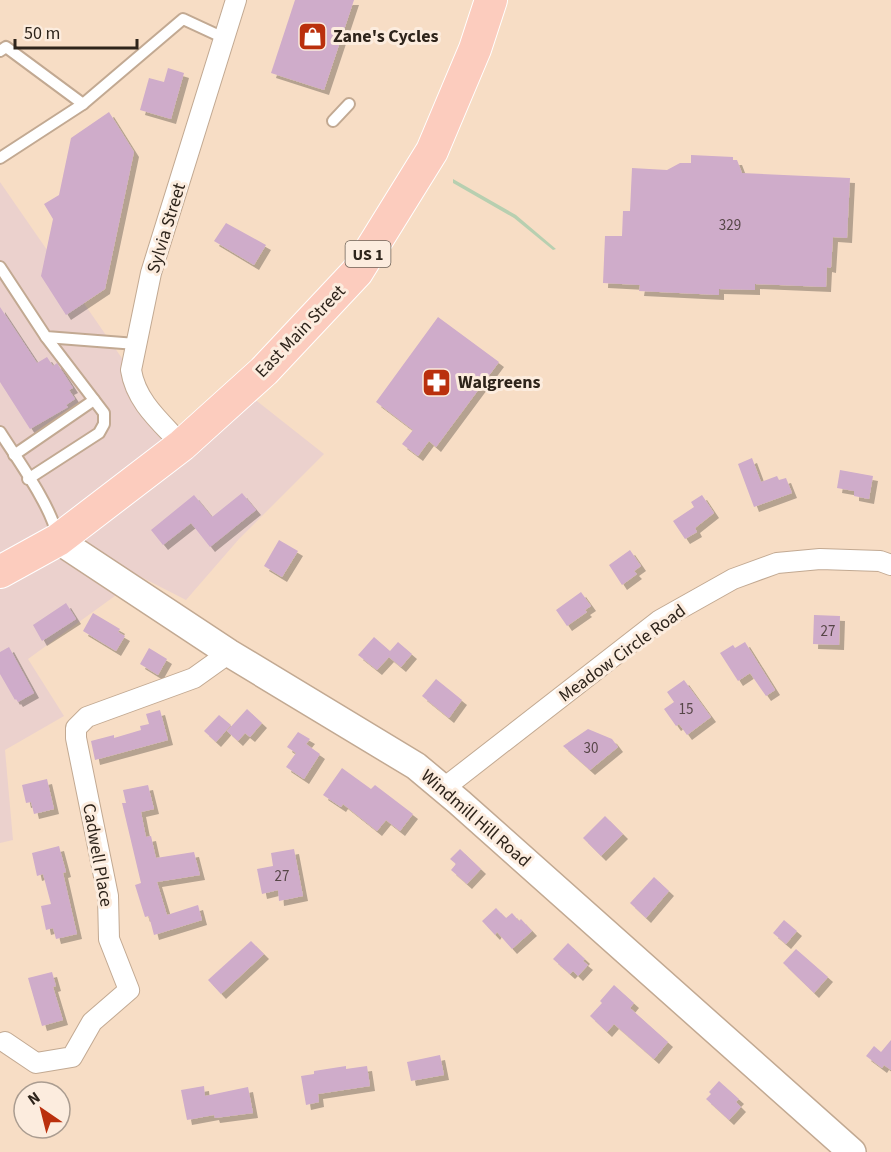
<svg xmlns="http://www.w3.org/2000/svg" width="891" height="1152" font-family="'Source Sans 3',sans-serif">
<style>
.commercial{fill:#ebd1cd}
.green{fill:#b7cfb0}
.building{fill:#cfacca;filter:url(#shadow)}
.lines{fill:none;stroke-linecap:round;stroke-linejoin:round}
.lane-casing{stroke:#c2a992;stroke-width:14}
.street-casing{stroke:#c2a992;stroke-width:22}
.secondary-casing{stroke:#c2a992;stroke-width:30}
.primary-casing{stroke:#fff;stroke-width:34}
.lane{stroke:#fff;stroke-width:10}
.street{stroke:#fff;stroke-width:20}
.secondary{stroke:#fff;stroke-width:27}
.primary{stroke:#fcccbe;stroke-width:32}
.labels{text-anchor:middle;stroke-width:6;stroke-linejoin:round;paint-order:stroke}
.number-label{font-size:15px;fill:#564647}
.shield{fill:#fcecde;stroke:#6c6056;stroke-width:1.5}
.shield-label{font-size:16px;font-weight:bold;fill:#2e241b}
.poi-label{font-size:18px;font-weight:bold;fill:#2e241b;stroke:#fcecde;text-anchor:start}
.street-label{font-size:18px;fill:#2e241b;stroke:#fcecde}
</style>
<defs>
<filter id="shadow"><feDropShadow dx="5" dy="5" stdDeviation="0" flood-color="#0004"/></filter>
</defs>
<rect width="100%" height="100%" fill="#f7ddc5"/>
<!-- commercial -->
<path class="commercial" d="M0 182 182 445 243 390 324 454 239 539 186 600 141 577 28 659 64 716 5 750 13 840 0 843Z"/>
<!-- green -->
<path class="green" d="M453 179 516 215 556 249 553 250 514 218 453 183Z"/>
<!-- building -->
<g class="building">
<path d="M295 0H354L324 90 271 73Z"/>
<path d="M168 68 184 73 171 119 140 110 149 78 164 82Z"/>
<path d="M109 112 134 152 105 289 66 315 41 276 53 219 44 204 59 195 71 138Z"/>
<path d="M691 155 733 157V160H737L742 173 850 178 847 238 833 237 831 268 827 267 826 287 755 284V290L719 289V295L639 291 640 285 603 283 605 236H622L623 211H630L632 168 667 170 680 163H691Z"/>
<path d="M226 223 266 245 254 265 214 241Z"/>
<path d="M0 307 37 363 47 357 53 366 57 363 73 388 69 390 75 399 66 405 68 407 30 429 0 382Z"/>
<path d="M438 317 499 362 436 447 429 441 418 456 402 444 413 430 376 402Z"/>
<path d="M752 458 761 482 777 476 779 480 786 478 792 493 754 507 738 464Z"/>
<path d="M840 470 873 476 869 499 854 496V491L837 488Z"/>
<path d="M242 493 256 510 210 547 191 523 163 545 151 530 194 495 212 517Z"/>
<path d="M702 495 714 513 695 528 697 532 685 539 673 521 694 507 691 502Z"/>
<path d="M279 540 298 551 282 577 264 566Z"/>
<path d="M630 550 641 566 634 571 637 574 622 585 609 565Z"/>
<path d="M581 592 591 606 585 610 587 612 567 626 556 610Z"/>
<path d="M66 603 76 619 42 641 33 625Z"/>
<path d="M93 613 120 629 118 632 125 636 116 651 83 631Z"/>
<path d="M814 615 840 616 839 645 813 644Z"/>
<path d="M374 637 390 651 398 642 412 654 401 667 389 657 377 670 358 655Z"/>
<path d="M745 642 775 690 766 696 750 673 738 681 720 653 733 645 735 648Z"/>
<path d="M9 647 34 693 18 702 16 699 15 700 0 674V652Z"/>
<path d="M149 648 167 659 158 675 140 664Z"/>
<path d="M436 679 462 700 449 718 422 696Z"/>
<path d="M684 680 711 717 687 735 679 724 676 726 664 709 674 702 667 692Z"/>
<path d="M247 709 262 723 250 737 245 733 238 741 227 731Z"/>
<path d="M160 710 168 740 95 760 91 741 114 735V738L141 730 140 726 149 724 146 714Z"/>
<path d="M219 715 231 725 216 742 204 731Z"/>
<path d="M588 729 612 739 618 747 590 770 563 746Z"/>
<path d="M298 732 310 739 306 744 320 754 304 779 286 767 296 753 287 747Z"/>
<path d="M342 768 371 789 375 785 413 814 400 831 386 820 377 831 343 804 341 807 323 795Z"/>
<path d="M47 779 54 809 34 814 31 802 26 803 22 785Z"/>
<path d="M148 785 154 809 141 812 146 837 151 836 156 858 194 852 200 875 157 882 167 915 198 905 202 920 154 935 149 916 145 917 135 885 141 883 122 803H126L123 790Z"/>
<path d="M605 816 623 834 601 856 583 838Z"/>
<path d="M59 846 66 872 63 873 77 934 56 939 53 928 46 930 41 906 51 904 43 874 37 876 32 853Z"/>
<path d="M294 849 303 896 279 901 278 890 262 894 257 869 273 866 271 853Z"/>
<path d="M460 849 481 869 467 884 451 870 456 864 450 859Z"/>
<path d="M654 877 669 891 646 918 630 903Z"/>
<path d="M496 908 506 918 512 913 519 921 521 919 532 931 512 949 497 932 495 935 482 921Z"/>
<path d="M784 920 797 931 786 944 773 933Z"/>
<path d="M251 941 264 954 221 994 208 980Z"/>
<path d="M568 943 585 959 583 961 588 965 578 976 573 971 570 974 553 959Z"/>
<path d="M796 949 828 977 814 993 783 963Z"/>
<path d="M52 972 56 986 53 987 63 1020 42 1026 28 978Z"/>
<path d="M614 985 634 1003 630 1008 668 1042 654 1059 614 1024 607 1032 590 1016 602 1003 600 1001Z"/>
<path d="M891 1040V1070L884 1065 882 1068 866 1056 874 1046 881 1052Z"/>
<path d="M440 1055 444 1075 411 1081 407 1062Z"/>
<path d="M346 1066V1069L367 1066 370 1086 318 1094 319 1102 306 1105 301 1076 314 1074V1071Z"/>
<path d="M719 1081 739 1099 736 1102 741 1107 729 1120 706 1099 711 1094 709 1092Z"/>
<path d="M204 1086 205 1096 248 1087 253 1113 215 1118 214 1115 187 1120 181 1090Z"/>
</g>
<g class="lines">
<defs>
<g id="lane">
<path d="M0 51 6 47 83 104"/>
<path d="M333 121 349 104"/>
<path d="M0 158 83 104 183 19 224 38"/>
<path d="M0 267 46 337 136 344"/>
<path d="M0 432C17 459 52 507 57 536"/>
<path d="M14 455 94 400"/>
<path d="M28 479 99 433 104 424V413L46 337"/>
</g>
<g id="street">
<path d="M182 445C161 422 136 402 131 370L151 273 236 0"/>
<path d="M444 788 660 620 733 579 777 563 820 559 880 561 891 565"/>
<path d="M5 1042 36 1063 72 1057 92 1022 129 990 109 939 108 896 76 738V728L87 717 194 678 229 653"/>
</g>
<path id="secondary" d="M58 540 229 653 416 766 459 802 852 1152"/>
<path id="primary" d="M0 572 58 540 182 445 264 371 357 272 432 151 475 49 491 0"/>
</defs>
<!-- lane casing -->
<use href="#lane" class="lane-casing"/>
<!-- street casing -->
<use href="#street" class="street-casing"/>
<!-- secondary casing -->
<use href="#secondary" class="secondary-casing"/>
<!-- primary casing -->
<use href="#primary" class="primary-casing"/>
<!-- lane -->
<use href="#lane" class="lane"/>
<!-- street -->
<use href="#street" class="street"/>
<!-- secondary -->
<use href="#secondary" class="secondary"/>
<!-- primary -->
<use href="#primary" class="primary"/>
</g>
<!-- icons -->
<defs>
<symbol id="shop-square" viewBox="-11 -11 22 22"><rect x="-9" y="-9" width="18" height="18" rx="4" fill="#ba300d" stroke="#fcecde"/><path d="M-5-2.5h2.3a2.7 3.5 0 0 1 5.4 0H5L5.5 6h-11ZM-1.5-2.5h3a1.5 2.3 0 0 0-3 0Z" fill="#fff"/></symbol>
<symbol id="pharmacy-square" viewBox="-11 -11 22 22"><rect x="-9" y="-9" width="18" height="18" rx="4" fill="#ba300d" stroke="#fcecde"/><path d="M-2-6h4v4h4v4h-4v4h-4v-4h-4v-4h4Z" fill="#fff"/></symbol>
</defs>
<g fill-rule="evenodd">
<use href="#shop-square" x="296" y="20" width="33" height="33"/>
<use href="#pharmacy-square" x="420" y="366" width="33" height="33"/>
</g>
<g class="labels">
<!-- number labels -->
<g class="number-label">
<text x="730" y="230">329</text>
<text x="828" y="636">27</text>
<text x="686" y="714">15</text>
<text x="591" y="753">30</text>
<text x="282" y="881">27</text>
</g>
<!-- shield labels -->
<rect class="shield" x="345.5" y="241" width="45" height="26" rx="4.5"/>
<g class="shield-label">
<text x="368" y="260">US 1</text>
</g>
<!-- poi labels -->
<g class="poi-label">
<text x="333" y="42">Zane's Cycles</text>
<text x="458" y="388">Walgreens</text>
</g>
<!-- street labels -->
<g class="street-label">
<text transform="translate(166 228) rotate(-73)" y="6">Sylvia Street</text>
<text transform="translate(300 331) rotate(-46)" y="6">East Main Street</text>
<text transform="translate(622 653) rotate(-36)" y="6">Meadow Circle Road</text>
<text transform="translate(476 818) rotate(41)" y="6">Windmill Hill Road</text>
<text transform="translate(98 855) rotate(80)" y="6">Cadwell Place</text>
</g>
</g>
<!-- north arrow -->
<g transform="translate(42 1110) rotate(325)"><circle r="28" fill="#fcecde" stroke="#aa9c90" stroke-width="1.5"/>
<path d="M0-4.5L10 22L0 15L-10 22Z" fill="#ba300d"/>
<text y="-9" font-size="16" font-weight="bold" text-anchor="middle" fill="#2e241b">N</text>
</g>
<!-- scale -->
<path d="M15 39v9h122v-9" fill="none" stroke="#2e241b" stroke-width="3"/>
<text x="24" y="39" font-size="18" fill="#2e241b" stroke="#fcecde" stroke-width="4.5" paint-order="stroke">50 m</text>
</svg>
